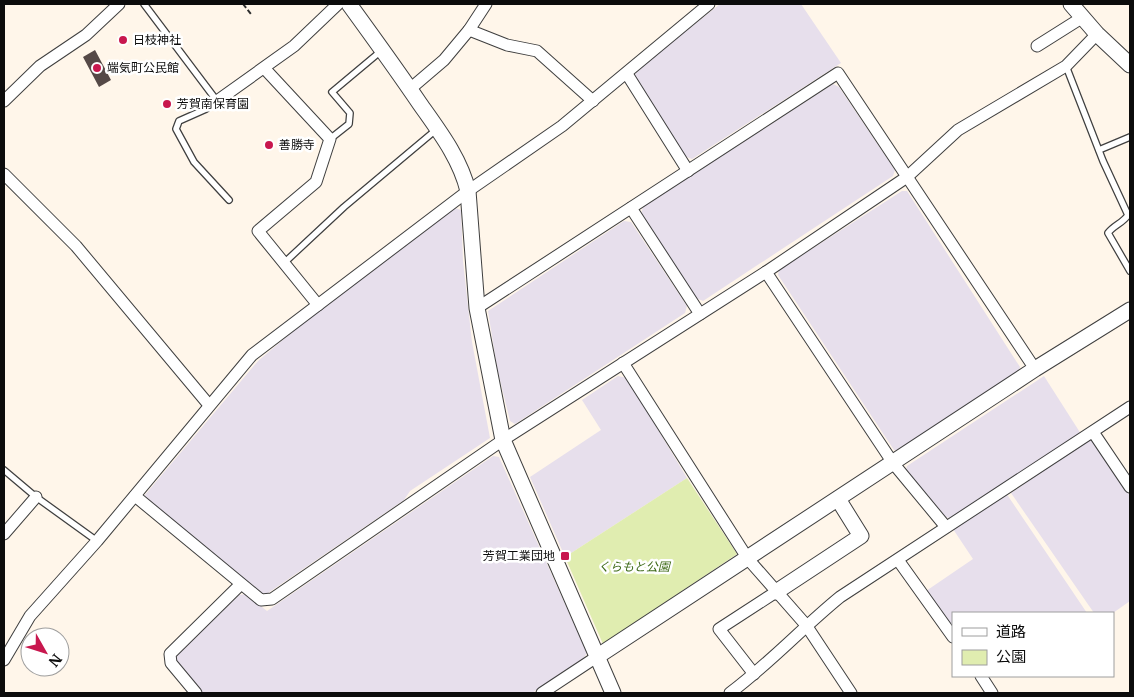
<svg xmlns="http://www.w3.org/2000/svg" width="1134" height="697" font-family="Merriweather,'Noto Sans JP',serif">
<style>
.industrial{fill:#e7dfec}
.green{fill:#e0edb0}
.building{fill:#554947}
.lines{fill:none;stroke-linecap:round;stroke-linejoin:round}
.service-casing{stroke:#3f3f3f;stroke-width:8}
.minor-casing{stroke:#3f3f3f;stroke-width:13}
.tertiary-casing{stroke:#3f3f3f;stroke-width:17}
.path{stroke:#2e2e2e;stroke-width:2;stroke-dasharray:5 2.5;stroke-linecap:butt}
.service{stroke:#fff;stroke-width:5.5}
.minor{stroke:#fff;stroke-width:11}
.tertiary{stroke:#fff;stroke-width:15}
.poi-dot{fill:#c8174e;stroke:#fff;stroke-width:2}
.labels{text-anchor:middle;stroke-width:5;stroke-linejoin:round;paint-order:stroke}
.poi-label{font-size:12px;fill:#0c0c0c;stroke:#fff;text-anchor:start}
.park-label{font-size:12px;font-style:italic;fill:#3d6917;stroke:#fff}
</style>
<rect width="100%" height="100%" fill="#fff6ea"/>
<!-- industrial -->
<g class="industrial">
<path d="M720 4H801L841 63 692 159 684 156 634 80 636 71Z"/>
<path d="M833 84 839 87 895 170 893 176 703 301 696 298 641 214 643 207Z"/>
<path d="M902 191H907L1020 367 1019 372 899 451 894 450 778 275 779 270Z"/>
<path d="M455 208 461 210 463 261 472 342 490 438 410 491 404 500 268 593H262L144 496 258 361 298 327Z"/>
<path d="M624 221 631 222 687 306 685 313 515 424 510 421 497 368 488 311Z"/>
<path d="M618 376 627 378 687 478 565 557 530 477 601 430 582 400Z"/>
<path d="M1044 376 1081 434 952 519 946 517 906 470 907 466Z"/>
<path d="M1089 439 1093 440 1130 496V601L1113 613H1094L1011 493Z"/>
<path d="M493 456 499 457 587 653 583 659 532 693H202L177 662 176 656 239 595 246 594 267 611Z"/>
<path d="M1006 493 1087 613H953V630L926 591 973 559 953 529Z"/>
</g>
<!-- green -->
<path class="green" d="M687 478 737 554 603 644 565 557Z"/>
<!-- building -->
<path class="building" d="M95 50 111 80 99 87 83 57Z"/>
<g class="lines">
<defs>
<g id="service">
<path d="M144 4 217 101 206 109 179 121 176 129 194 162 229 200"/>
<path d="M1066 66 1103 161 1128 215C1123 223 1114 225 1108 233L1130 271"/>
<path d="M330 139 349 124 350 113 332 92 381 51"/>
<path d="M1099 150 1130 137"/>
<path d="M284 263 344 207 437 129"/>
<path d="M4 470 36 497 97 541"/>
</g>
<g id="minor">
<path d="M486 4 469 30 507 45 537 51 593 101"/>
<path d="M1037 46 1083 17"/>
<path d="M265 69 330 139 316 182 258 231 318 305"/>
<path d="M627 74 688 171"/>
<path d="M410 89 444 60 469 30"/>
<path d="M4 101 40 66 86 35 119 4"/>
<path d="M217 101 294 46 338 4"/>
<path d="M4 174 76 246 209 405"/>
<path d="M631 208 700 314"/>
<path d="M766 272 893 463 946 527"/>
<path d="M477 308 838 73 1035 369"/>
<path d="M623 363 748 559 806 625 851 693"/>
<path d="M1093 432 1130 487"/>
<path d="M135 496 261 600 272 599 503 440 766 272 907 177 958 130 1066 66 1097 34"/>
<path d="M4 534 36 497"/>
<path d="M898 560 953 637"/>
<path d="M4 660 30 616 97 541 252 355 468 191 562 126 709 4"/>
<path d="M754 674 719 629 776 592"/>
<path d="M981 676 992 693"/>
<path d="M196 693 171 663 170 654 241 584"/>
<path d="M542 693 598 656"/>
<path d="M730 693C769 664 802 628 840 597L1130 407"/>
</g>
<g id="tertiary">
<path d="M349 4C373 37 397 70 420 104 439 131 460 158 468 191L477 308 503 440 613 693"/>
<path d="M1071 4 1097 34 1130 65"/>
<path d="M776 592 861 536 838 499"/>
<path d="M598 656 1035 369 1130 310"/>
</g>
</defs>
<!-- service casing -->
<use href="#service" class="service-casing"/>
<!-- minor casing -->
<use href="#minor" class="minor-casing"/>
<!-- tertiary casing -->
<use href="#tertiary" class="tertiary-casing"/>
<!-- path -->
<path class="path" d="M243 4 251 14"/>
<!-- service -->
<use href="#service" class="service"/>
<!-- minor -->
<use href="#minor" class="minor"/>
<!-- tertiary -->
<use href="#tertiary" class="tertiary"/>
</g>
<!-- markers -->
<g class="poi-dot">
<circle cx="123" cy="40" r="5"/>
<circle cx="97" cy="68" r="5"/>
<circle cx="167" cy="104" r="5"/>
<circle cx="269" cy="145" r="5"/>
<rect x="560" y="551" width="10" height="10" rx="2.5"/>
</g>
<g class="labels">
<!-- poi labels -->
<g class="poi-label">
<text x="133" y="44">日枝神社</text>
<text x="107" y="72">端気町公民館</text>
<text x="177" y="108">芳賀南保育園</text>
<text x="279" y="149">善勝寺</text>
<text x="555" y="560" text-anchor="end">芳賀工業団地</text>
</g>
<!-- park labels -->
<g class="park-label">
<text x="634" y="571">くらもと公園</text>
</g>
</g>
<!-- border -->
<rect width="1134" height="697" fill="none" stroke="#0c0c0c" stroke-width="10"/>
<!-- legend -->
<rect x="952" y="612" width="162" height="65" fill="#ffffff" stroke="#9e9e9e"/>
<rect x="962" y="628" width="25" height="8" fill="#ffffff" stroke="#9e9e9e"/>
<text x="996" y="637" font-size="15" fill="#0c0c0c">道路</text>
<rect x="962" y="650" width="25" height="15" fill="#e0edb0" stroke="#9e9e9e"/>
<text x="996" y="662" font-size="15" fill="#0c0c0c">公園</text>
<!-- north arrow -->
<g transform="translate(45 652) rotate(129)"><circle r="24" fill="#ffffff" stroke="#9e9e9e"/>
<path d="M0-4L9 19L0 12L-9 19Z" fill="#c8174e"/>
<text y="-8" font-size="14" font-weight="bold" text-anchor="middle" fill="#0c0c0c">N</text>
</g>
</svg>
